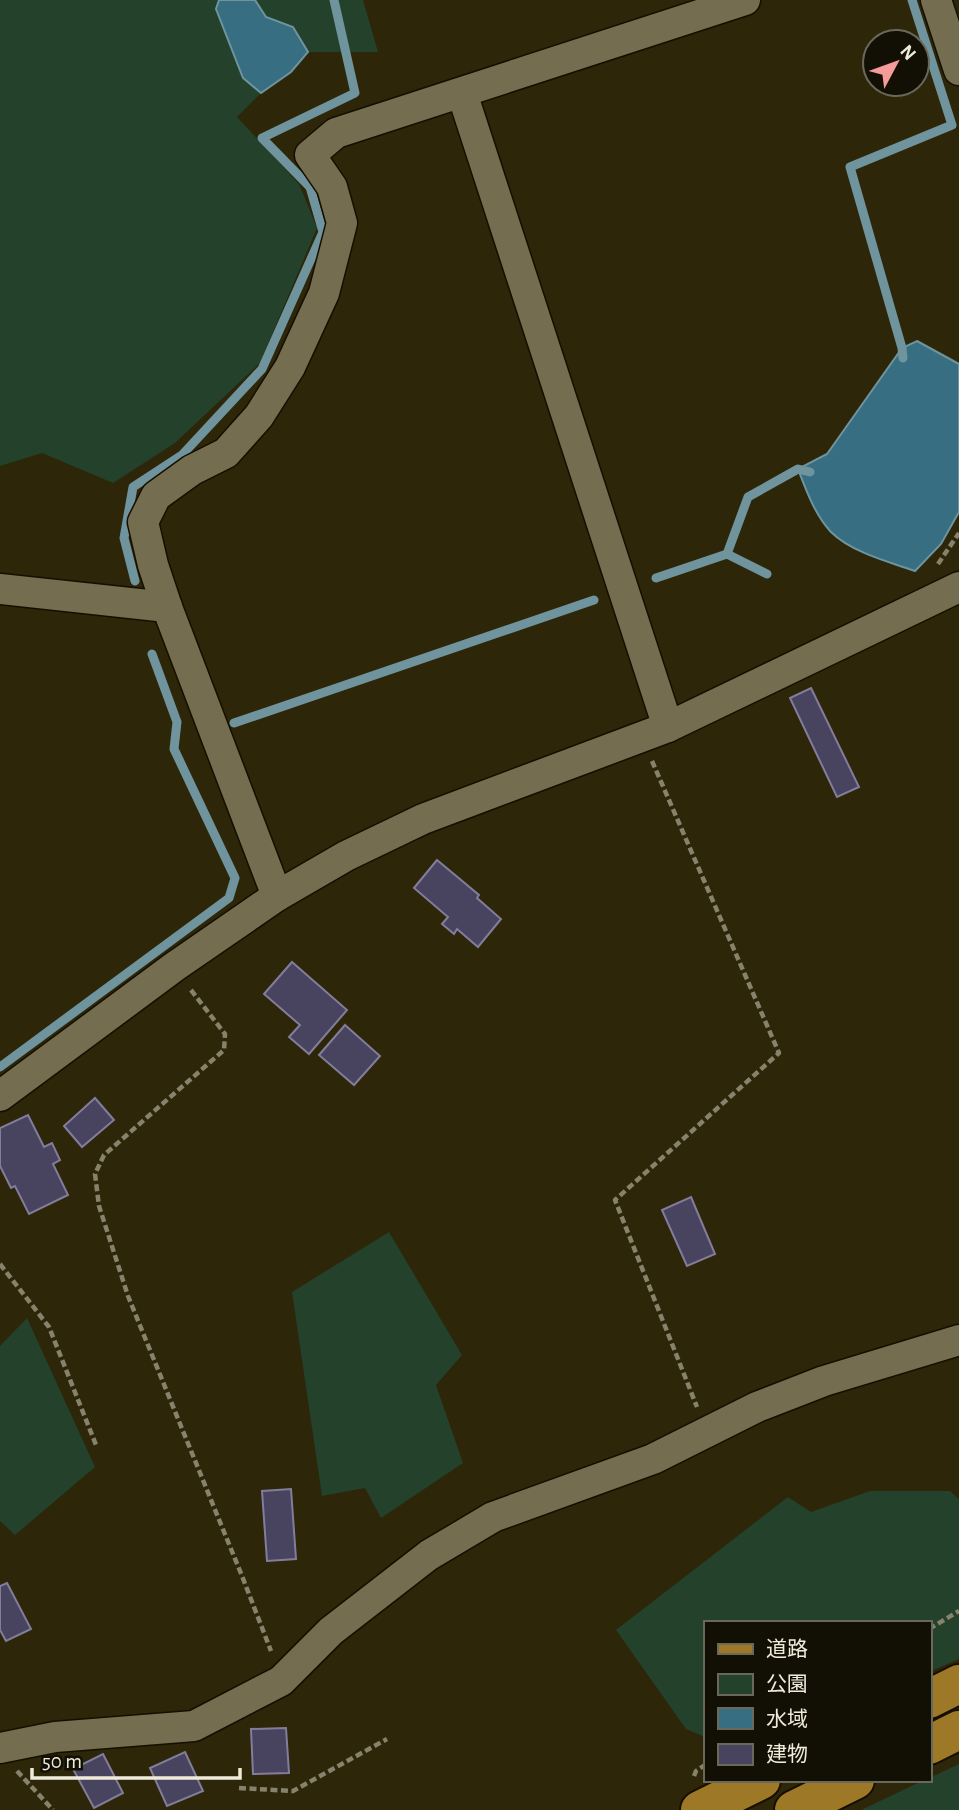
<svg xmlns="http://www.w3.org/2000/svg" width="959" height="1810" font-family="'Alegreya Sans','Noto Sans JP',sans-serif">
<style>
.green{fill:#23412b}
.water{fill:#386e82;stroke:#6f949d;stroke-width:2}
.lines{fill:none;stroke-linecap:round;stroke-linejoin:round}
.stream{stroke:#6f949d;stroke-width:9}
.building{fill:#48435f;stroke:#827d9b;stroke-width:2}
.minor-casing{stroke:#160f00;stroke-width:33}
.major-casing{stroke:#160f00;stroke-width:42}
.path{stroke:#87826b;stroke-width:4.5;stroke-dasharray:7 3.5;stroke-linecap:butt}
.minor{stroke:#756d4f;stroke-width:30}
.major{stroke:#9d7826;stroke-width:38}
</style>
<rect width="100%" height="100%" fill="#2d2609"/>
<!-- green -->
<g class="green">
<path d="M0 0H219L216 10 243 78 261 93 237 117 299 184 317 228 260 363 175 443 113 483 42 453 0 466Z"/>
<path d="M255 0H363L378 52H308L293 27 266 17Z"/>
<path d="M389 1232 462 1355 436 1385 463 1463 381 1518 365 1488 322 1496 292 1292Z"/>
<path d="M27 1318 95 1467 15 1535 0 1521V1346Z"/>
<path d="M870 1491H950L959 1499V1659L929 1672V1623H705V1737L686 1729 616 1630 788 1497 811 1512Z"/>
<path d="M959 1764V1810H861L924 1780H929V1778Z"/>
</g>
<!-- water -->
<g class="water">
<path d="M219 0H255L266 17 293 27 308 52 291 72 261 93 243 78 216 9Z"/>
<path d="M917 341 959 364V512L941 544 915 571C889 562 851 552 831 532 815 515 806 490 798 469L827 454 902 348Z"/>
</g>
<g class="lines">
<!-- stream -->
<g class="stream">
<path d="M903 358 902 348 850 167 952 125 912 0"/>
<path d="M727 554 748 497 798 469 810 472"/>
<path d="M656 578 727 554 767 574"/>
<path d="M135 581 124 538 133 487 182 455 262 369 323 232 310 187 262 138 355 93 334 0"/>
<path d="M234 723 594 600"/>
<path d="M0 1067 229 898 235 878 174 749 177 722 152 654"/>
</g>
</g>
<!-- building -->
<g class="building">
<path d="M811 688 859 787 837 797 790 698Z"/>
<path d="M437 860 479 895 477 898 501 919 478 947 457 929 454 934 442 924 448 917 414 888Z"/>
<path d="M292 962 347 1010 309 1054 289 1037 300 1025 264 994Z"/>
<path d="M345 1025 380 1056 354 1085 319 1055Z"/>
<path d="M95 1098 114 1120 82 1147 64 1126Z"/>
<path d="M28 1115 44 1147 52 1143 60 1160 53 1164 68 1195 29 1214 15 1186 11 1188 0 1166V1128Z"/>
<path d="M691 1197 715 1254 687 1266 662 1210Z"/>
<path d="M291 1489 296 1559 267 1561 262 1491Z"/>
<path d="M7 1583 31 1629 6 1641 0 1630V1586Z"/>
<path d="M286 1728 289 1773 253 1774 251 1729Z"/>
<path d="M185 1752 203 1791 167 1806 150 1768Z"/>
<path d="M103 1754 123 1793 94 1808 73 1769Z"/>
</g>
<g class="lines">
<defs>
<g id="minor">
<path d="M936 0 959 70"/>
<path d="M462 93 668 727"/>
<path d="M0 589 167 607"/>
<path d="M277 896 167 607 153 565 143 522 156 496 192 470 226 453 259 416 290 367 324 293 342 223 332 187 310 155 336 133 745 0"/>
<path d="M0 1096 174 967 277 896 346 856 423 819 668 727 959 587"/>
<path d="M0 1748 55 1737 194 1726 281 1681 331 1631 429 1555 493 1517 653 1459 757 1407 824 1381 959 1340"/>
</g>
<g id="major">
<path d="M929 1699 959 1684"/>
<path d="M929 1745 959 1730"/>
<path d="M700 1810 761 1780"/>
<path d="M794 1810 855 1780"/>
</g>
</defs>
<!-- minor casing -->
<use href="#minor" class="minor-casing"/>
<!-- major casing -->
<use href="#major" class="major-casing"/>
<!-- path -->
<g class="path">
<path d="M938 564 959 533"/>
<path d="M652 761 779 1053 615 1200 697 1407"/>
<path d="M191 990 225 1034 224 1050 104 1155 95 1174 99 1206 128 1296 242 1576 271 1651"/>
<path d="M0 1264 49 1327 96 1445"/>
<path d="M929 1629 959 1611"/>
<path d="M17 1771 53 1810"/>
<path d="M694 1776 696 1771 705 1765"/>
<path d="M239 1788 293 1791 387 1739"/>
</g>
<!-- minor -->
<use href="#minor" class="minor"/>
<!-- major -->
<use href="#major" class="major"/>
</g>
<!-- legend -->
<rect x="704" y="1621" width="228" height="161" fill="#121005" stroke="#6a685b" stroke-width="2"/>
<rect x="718" y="1644" width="35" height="10" fill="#9d7826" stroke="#6a685b" stroke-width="2"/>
<text x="766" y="1656" font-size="21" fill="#efebdb">道路</text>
<rect x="718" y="1674" width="35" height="21" fill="#23412b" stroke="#6a685b" stroke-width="2"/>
<text x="766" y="1691" font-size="21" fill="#efebdb">公園</text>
<rect x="718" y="1708" width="35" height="21" fill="#386e82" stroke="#6a685b" stroke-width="2"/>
<text x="766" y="1726" font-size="21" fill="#efebdb">水域</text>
<rect x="718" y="1744" width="35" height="21" fill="#48435f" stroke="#6a685b" stroke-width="2"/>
<text x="766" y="1761" font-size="21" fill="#efebdb">建物</text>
<!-- north arrow -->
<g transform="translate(896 63) rotate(49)"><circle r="33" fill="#121005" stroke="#6a685b" stroke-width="2"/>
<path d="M0-5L12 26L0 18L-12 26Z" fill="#f59b99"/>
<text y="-10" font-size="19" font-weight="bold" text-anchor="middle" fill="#efebdb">N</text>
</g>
<!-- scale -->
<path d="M32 1768v10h208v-10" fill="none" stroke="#efebdb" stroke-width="3.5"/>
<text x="42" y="1768" font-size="21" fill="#efebdb" stroke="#121005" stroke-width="5" paint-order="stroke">50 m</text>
</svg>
